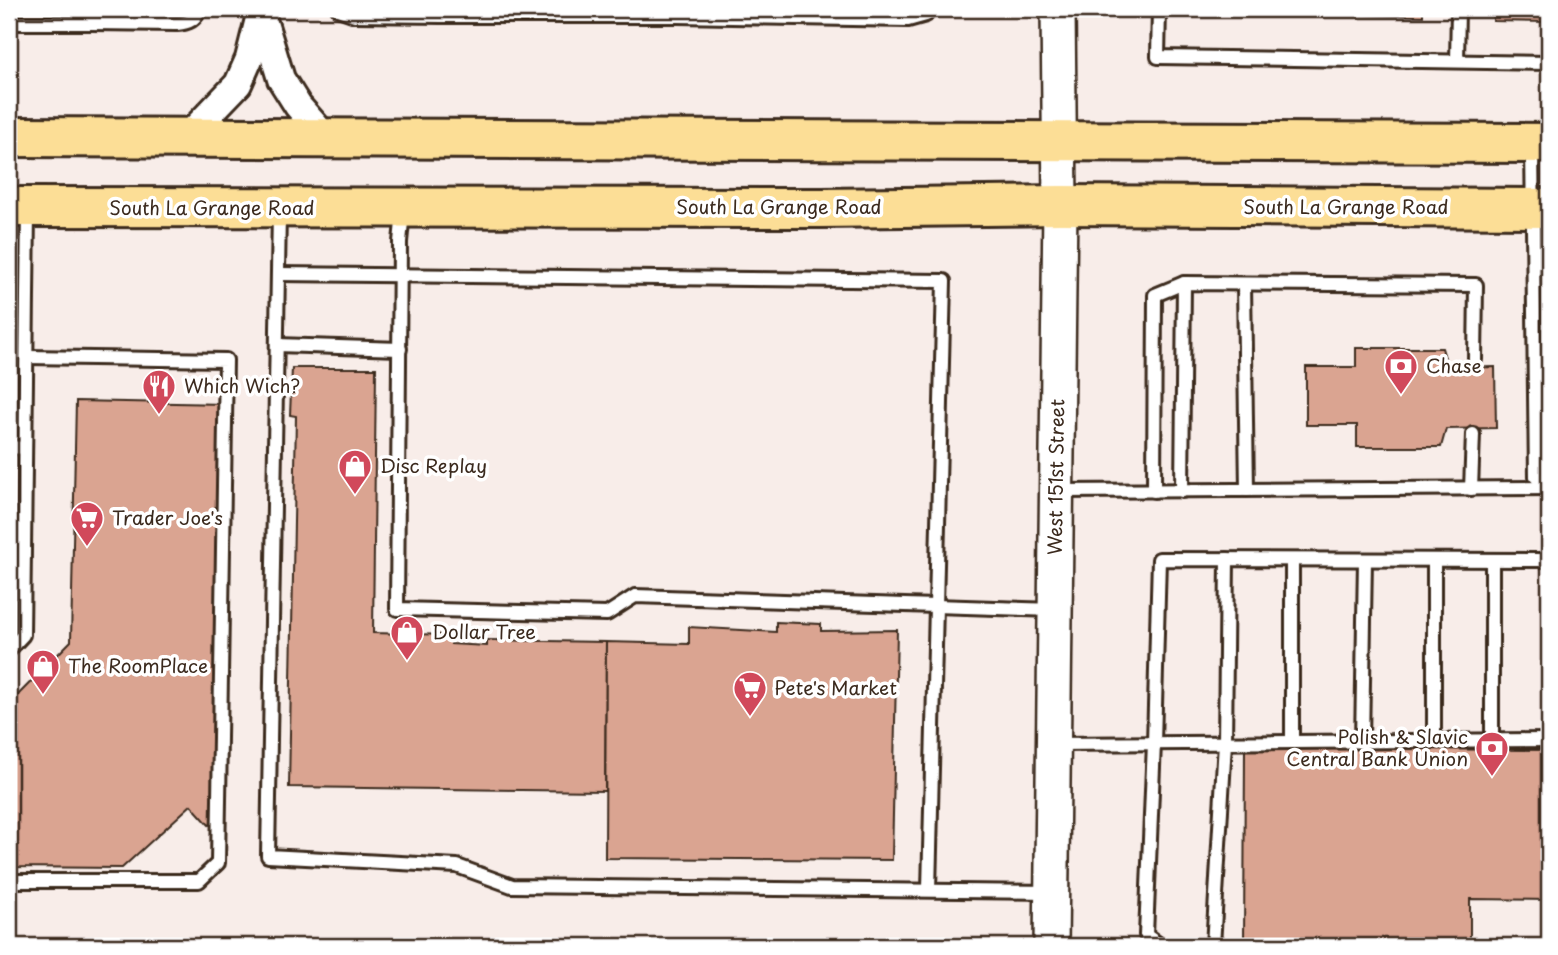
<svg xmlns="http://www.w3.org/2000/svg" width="1558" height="955" font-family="'Playpen Sans',sans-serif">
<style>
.building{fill:#daa491;stroke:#3b2a1e;stroke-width:2}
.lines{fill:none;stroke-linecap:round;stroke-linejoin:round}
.service-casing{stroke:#3b2a1e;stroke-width:18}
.minor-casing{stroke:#3b2a1e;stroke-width:32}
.tertiary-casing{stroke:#3b2a1e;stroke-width:38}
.trunk-casing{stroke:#3b2a1e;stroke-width:44}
.service{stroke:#fff;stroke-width:12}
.minor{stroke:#fff;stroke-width:26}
.tertiary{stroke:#fff;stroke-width:33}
.trunk{stroke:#fcde96;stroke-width:38}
.labels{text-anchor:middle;stroke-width:7;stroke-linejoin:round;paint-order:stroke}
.street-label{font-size:19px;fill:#3b2a1e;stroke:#fff}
.poi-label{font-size:19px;fill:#3b2a1e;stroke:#fff;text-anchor:start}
</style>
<rect width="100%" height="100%" fill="#f8ede9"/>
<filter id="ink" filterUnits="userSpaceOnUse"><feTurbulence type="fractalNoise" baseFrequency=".0143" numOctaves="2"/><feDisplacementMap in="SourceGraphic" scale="14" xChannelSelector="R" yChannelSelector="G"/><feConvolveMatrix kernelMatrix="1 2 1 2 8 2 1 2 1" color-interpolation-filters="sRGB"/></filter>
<g filter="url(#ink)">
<!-- building -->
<g class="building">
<path d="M1181 9H1423V16L1181 12Z"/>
<path d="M1493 9H1549V22L1493 21Z"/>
<path d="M1356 348H1442L1448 368 1495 367 1496 428 1446 429 1441 447H1357V425H1306V367H1356Z"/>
<path d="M292 368H376L373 633 451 635V644L487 646V640L606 642 605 791 289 787 296 416 290 415Z"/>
<path d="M76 401 224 404 218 821 209 825 191 805 122 868 9 867V704L71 641Z"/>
<path d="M776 622 821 624V631L897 630 892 860 605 858 606 642 689 644V627L776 632Z"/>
<path d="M1245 748 1549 750V900L1470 899V946H1244Z"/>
</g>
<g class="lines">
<defs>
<g id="service">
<path d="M338 9 355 15 442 16"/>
<path d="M443 9 442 16H678L908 20 926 15 929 9"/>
<path d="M1159 9 1158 57 1549 63"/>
<path d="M9 23H92L93 9"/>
<path d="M92 23 177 24C189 23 195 20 200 9"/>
<path d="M1457 61 1458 9"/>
<path d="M1532 146 1536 477 1549 487"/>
<path d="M403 212 400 242 397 609 607 614 635 596 1054 610"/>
<path d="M279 213 268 856 457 866 512 886 1052 892"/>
<path d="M278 274 944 281 929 890"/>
<path d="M1244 284 1247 490"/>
<path d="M277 345 400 349"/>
<path d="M9 447 25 448"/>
<path d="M1471 489 1473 434"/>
<path d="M1057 491 1549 488"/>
<path d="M1154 491 1155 295 1184 283 1476 285 1475 360"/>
<path d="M1182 491 1184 283"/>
<path d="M1434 560V741"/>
<path d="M9 650 23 635 28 211"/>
<path d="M1492 741V560"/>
<path d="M1292 742V560"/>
<path d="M1362 742 1365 560"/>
<path d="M1054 744 1549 740"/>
<path d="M9 881H199L218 863 226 360 27 357"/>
<path d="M1161 946 1146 935 1154 743 1159 559 1549 560"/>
<path d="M1213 946 1225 743 1227 559"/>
</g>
<g id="minor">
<path d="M261 13 281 79 298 106 326 138"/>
<path d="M187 137 238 84 249 59 261 11"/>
</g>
<path id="tertiary" d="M1051 946 1060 205 1058 9"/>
<g id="trunk">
<path d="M9 137 1549 143"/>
<path d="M9 207 821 208 1060 205 1549 208"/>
</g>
</defs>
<!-- service casing -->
<use href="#service" class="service-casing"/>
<!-- minor casing -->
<use href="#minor" class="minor-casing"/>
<!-- tertiary casing -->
<use href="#tertiary" class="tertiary-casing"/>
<!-- trunk casing -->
<use href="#trunk" class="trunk-casing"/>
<!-- service -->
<use href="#service" class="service"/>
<!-- minor -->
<use href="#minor" class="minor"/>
<!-- tertiary -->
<use href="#tertiary" class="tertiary"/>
<!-- trunk -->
<use href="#trunk" class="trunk"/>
</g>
</g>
<!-- icons -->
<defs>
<symbol id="bank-pin" viewBox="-11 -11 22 30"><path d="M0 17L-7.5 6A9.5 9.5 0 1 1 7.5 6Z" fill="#d1495b" stroke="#fff"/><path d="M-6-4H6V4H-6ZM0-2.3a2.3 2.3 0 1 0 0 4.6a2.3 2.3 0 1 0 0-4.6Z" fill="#fff"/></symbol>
<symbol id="restaurant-pin" viewBox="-11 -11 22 30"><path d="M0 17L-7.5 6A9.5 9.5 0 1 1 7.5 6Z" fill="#d1495b" stroke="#fff"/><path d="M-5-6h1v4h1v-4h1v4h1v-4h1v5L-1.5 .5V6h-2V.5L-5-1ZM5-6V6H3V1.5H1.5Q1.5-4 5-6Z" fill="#fff"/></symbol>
<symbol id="shop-pin" viewBox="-11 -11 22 30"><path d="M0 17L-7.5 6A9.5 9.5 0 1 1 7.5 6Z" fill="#d1495b" stroke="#fff"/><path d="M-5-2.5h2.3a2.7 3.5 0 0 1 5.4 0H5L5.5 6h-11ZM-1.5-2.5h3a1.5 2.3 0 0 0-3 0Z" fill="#fff"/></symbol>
<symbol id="supermarket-pin" viewBox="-11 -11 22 30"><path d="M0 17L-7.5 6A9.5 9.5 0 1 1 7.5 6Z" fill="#d1495b" stroke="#fff"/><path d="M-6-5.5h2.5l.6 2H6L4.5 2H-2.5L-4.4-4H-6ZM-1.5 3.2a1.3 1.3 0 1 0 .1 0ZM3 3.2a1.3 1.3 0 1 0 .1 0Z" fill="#fff"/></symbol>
</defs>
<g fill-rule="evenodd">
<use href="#bank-pin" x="1382" y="347" width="38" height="52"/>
<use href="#restaurant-pin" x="140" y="367" width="38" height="52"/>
<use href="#shop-pin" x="336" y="447" width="38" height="52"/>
<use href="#supermarket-pin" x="68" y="499" width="38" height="52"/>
<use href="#shop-pin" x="388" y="613" width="38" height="52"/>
<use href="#shop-pin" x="24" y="647" width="38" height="52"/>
<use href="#supermarket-pin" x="731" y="669" width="38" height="52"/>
<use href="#bank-pin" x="1473" y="729" width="38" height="52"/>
</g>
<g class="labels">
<!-- street labels -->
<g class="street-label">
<text x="779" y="214">South La Grange Road</text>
<text x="1346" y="214">South La Grange Road</text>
<text x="212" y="215">South La Grange Road</text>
<text transform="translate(1056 477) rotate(-89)" y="7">West 151st Street</text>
</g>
<!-- poi labels -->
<g class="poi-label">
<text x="1426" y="373">Chase</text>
<text x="184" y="393">Which Wich?</text>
<text x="380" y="473">Disc Replay</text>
<text x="112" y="525">Trader Joe's</text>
<text x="432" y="639">Dollar Tree</text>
<text x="68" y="673">The RoomPlace</text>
<text x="774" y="695">Pete's Market</text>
<text x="1468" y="744" text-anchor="end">Polish &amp; Slavic<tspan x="1468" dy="22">Central Bank Union</tspan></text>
</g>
</g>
<!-- margin -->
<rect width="1558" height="955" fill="none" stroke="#fff" stroke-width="35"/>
<rect x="18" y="18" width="1523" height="920" fill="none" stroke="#3b2a1e" stroke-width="2.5" filter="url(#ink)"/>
</svg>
